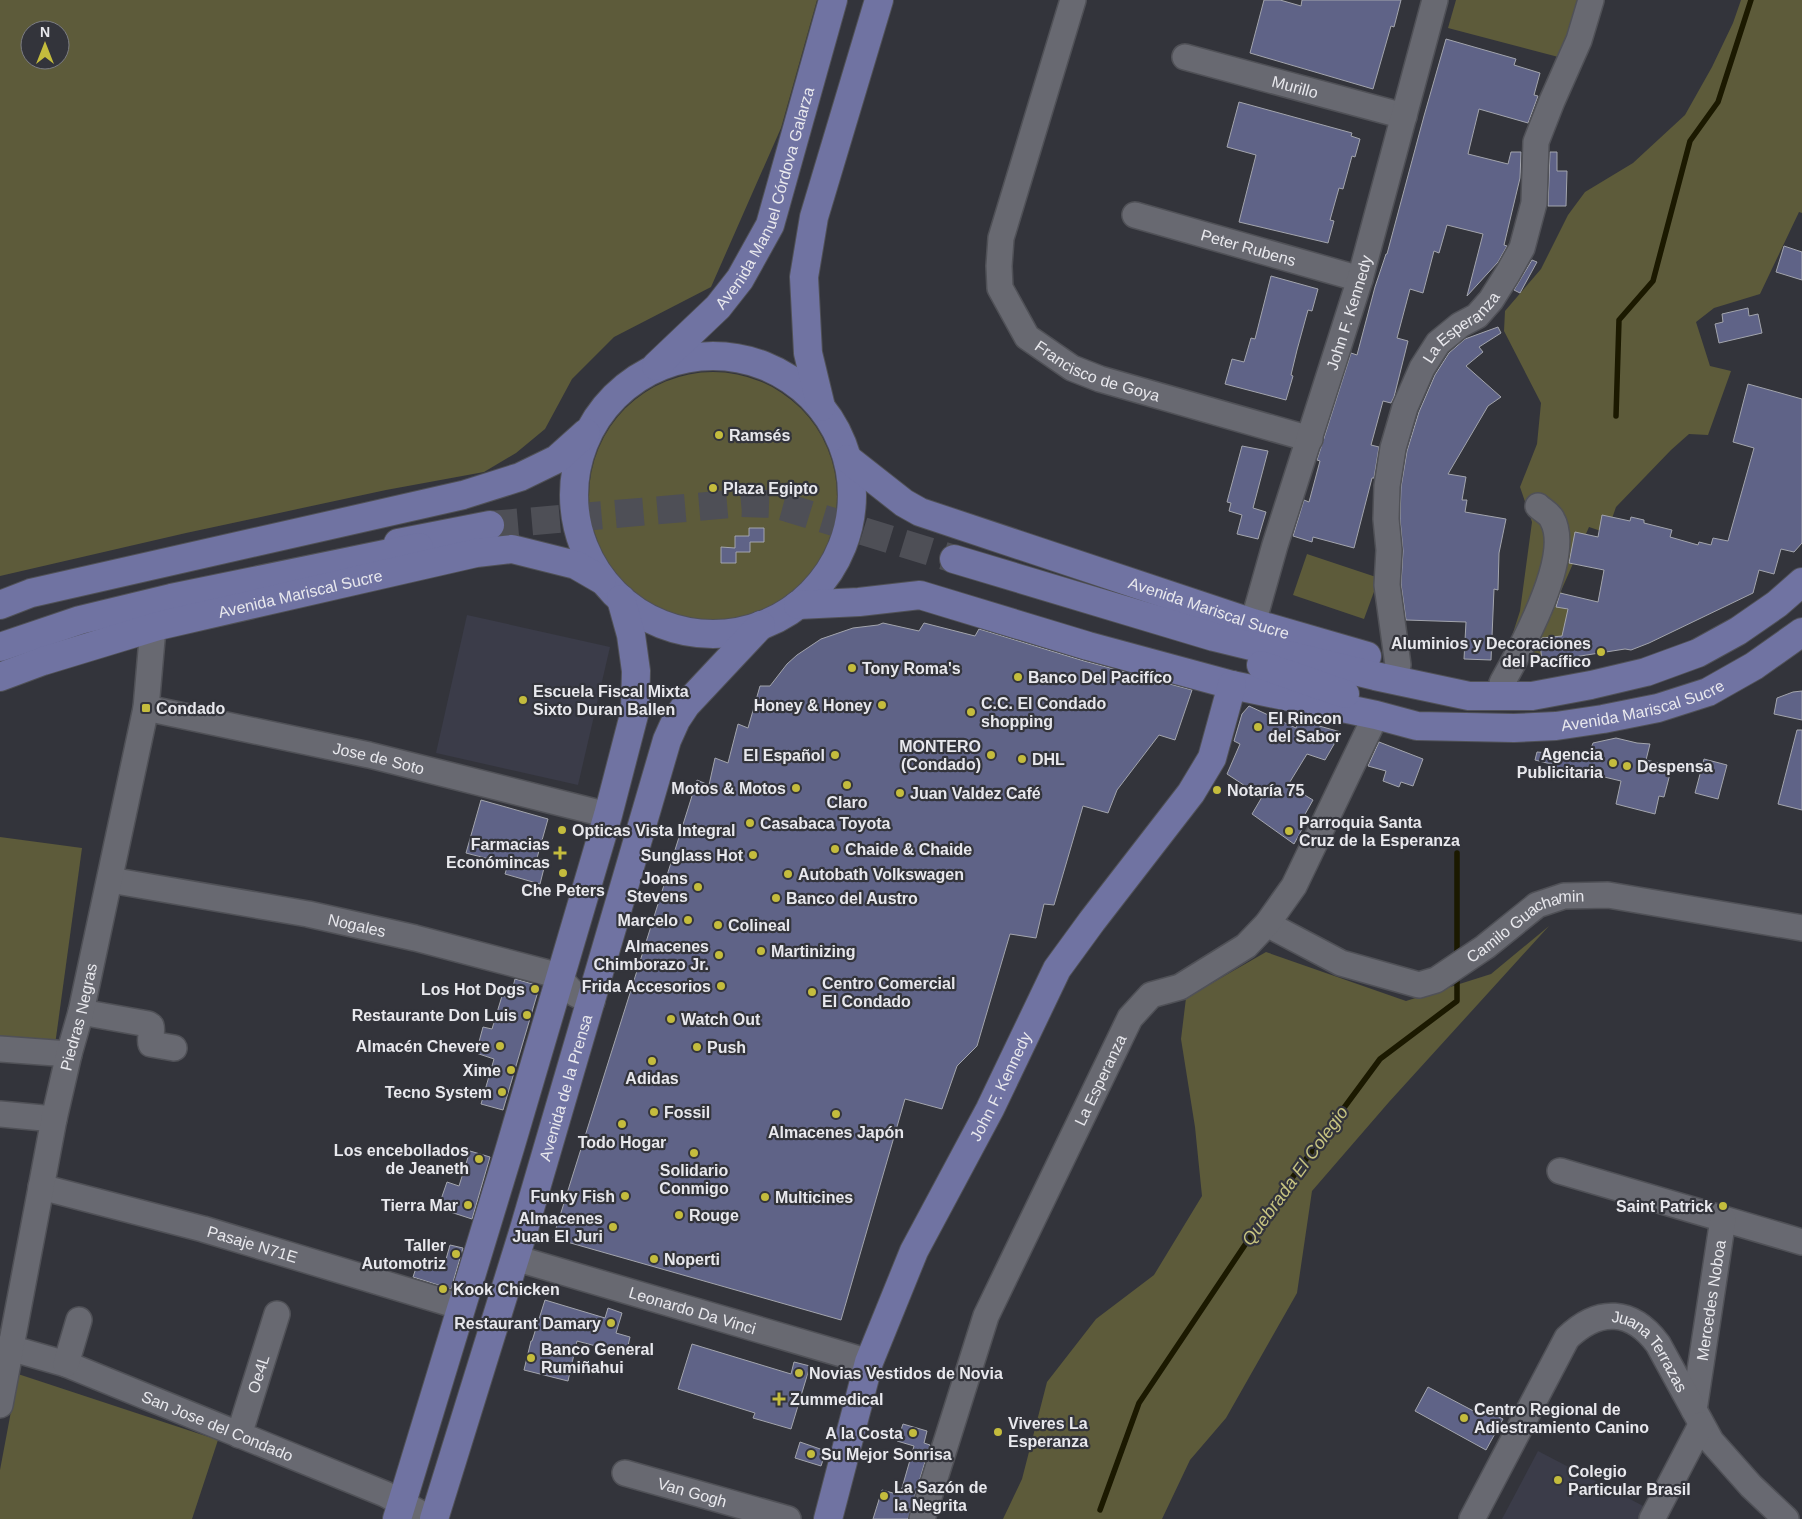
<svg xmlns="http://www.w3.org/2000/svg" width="1802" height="1519" font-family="Arial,sans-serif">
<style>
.built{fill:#3b3c49}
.green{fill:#5d5b3a;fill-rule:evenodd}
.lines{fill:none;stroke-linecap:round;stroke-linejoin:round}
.stream{stroke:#1b1900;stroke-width:5.5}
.building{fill:#5f6387;stroke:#a3a5ad}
.major-tunnel{stroke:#4e4f56;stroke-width:28;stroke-dasharray:28 14;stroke-linecap:butt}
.minor-casing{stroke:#505157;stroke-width:28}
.major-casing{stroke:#505157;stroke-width:30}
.minor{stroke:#686971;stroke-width:25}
.major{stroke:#7073a2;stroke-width:28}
.poi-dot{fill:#c4bc3d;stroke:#33343b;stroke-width:2}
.labels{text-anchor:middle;stroke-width:4.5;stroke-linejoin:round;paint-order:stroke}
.street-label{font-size:16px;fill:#e8e8ed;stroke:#33343b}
.poi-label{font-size:16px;font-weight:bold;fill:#e8e8ed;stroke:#33343b;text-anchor:start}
.water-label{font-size:18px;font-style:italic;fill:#c7c481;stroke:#33343b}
</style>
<rect width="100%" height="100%" fill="#33343b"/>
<!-- built -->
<g class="built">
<path d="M467 615 610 647 578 785 436 753Z"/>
<path d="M1538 1451 1647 1508 1641 1519H1502Z"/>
</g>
<!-- green -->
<g class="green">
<path d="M0 0H817L781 128 711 287 614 337 572 379 545 429 516 453 484 472 386 490 186 533 0 576ZM30 30H60V60H30Z"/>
<path d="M1456 0H1583L1566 59 1448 28Z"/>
<path d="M1741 0H1802V213L1799 212 1760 294 1714 308 1696 322 1710 366 1731 371 1708 435 1689 434 1671 450 1616 507 1607 533 1589 527 1561 591 1566 609 1577 615 1574 633 1575 660 1527 661 1505 658 1520 611 1532 522 1520 487 1537 444 1541 403 1504 331 1505 311 1541 269 1568 215 1585 192 1633 163 1685 115 1712 67 1733 23Z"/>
<circle cx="713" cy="496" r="124"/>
<path d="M1307 554 1379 578 1364 619 1293 595Z"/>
<path d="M0 837 82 848 55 1045 0 1038Z"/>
<path d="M1549 926 1389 1102 1312 1191 1297 1293 1226 1418 1190 1460 1162 1519H1003L1022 1479 1047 1382 1096 1319 1154 1275 1202 1196 1195 1127 1181 1039 1186 998 1266 952 1406 1001 1491 974Z"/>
<path d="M18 1374 218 1440 192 1519H0V1470Z"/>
</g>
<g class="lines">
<!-- stream -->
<g class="stream">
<path d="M1616 416 1619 320 1653 281 1690 141 1718 102 1751 0"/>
<path d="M1457 853V958"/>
<path d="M1100 1510 1139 1403 1267 1212 1380 1059 1457 1001V975"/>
</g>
</g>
<!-- building -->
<g class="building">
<path d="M1264 0H1280L1301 6 1302 0H1401L1394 27 1391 26 1373 89 1250 53Z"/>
<path d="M1446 39 1516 59 1514 65 1540 73 1534 95 1538 96 1528 123 1479 109 1468 154 1508 164 1511 152H1521L1520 178 1504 245 1507 246 1498 262 1467 296 1483 234 1447 225 1439 253 1434 251 1423 293 1410 289 1397 338 1408 341 1394 397 1391 403 1383 401 1371 445 1379 447 1374 478H1372L1354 548 1313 537 1312 542 1293 536 1304 500 1309 502 1320 461 1317 460 1351 353 1357 355 1375 287 1386 254H1387L1424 116Z"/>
<path d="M1239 102 1352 133 1351 136 1360 139 1355 157 1352 156 1343 189 1339 188 1330 220 1334 221 1328 243 1239 222 1256 155 1227 147Z"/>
<path d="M1550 152H1557V171H1567L1566 206H1548Z"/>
<path d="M1784 246 1802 252V280L1776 272Z"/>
<path d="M1532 260 1537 262 1520 293 1514 290Z"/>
<path d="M1271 276 1318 289 1312 311 1308 310 1297 350 1291 375 1293 376 1286 400 1225 384 1232 359 1244 362 1251 338 1255 339Z"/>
<path d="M1748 308 1749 316 1758 314 1762 333 1719 343 1715 324 1723 322 1722 314Z"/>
<path d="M1498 327 1501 333 1479 347 1483 352 1466 366 1501 397 1488 406 1448 474 1466 477 1462 500H1467L1465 512 1506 519 1499 553 1498 590 1494 589 1491 660 1464 659 1466 622 1406 620 1401 584 1403 551 1400 519 1401 487 1407 451 1419 412 1435 375 1449 353 1465 339Z"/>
<path d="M1748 384 1802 399V543L1794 552 1781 549 1774 574 1759 570 1753 593 1649 643 1631 650 1625 649 1542 662 1540 642 1542 638 1562 636 1568 609 1556 607 1560 593 1598 602 1604 570 1569 563 1575 532 1598 537 1602 515 1630 521 1631 517 1644 520V523L1672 530 1670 537 1698 545 1699 542 1711 545 1713 538 1728 541 1754 448 1733 442Z"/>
<path d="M1242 446 1268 451 1253 508 1266 512 1258 539 1237 534 1242 515 1229 511 1231 503 1227 502Z"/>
<path d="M749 528H764V542H750V552H736V563H721V547L735 548V536H749Z"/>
<path d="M883 623 919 631 924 623 975 636 979 629 1084 661 1192 690 1175 740 1159 735 1117 790 1108 813 1083 806 1054 905 1044 904 1036 938 1010 934 977 1046 957 1066 942 1109 905 1099 841 1320 553 1238 697 780 709 785 715 758 728 763 738 724 748 728 760 686H770L787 664 797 655 821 639 853 628 878 625Z"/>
<path d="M1802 691V720L1774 714 1777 698 1793 692Z"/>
<path d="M1249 706 1296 728 1300 718 1319 725V726L1341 732 1325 760 1307 754 1288 785 1313 800 1304 816 1308 818 1294 844 1252 814 1262 797 1227 774 1240 744 1234 741 1242 714Z"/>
<path d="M1797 730H1802V810L1778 804Z"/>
<path d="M1616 738 1637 743 1650 744 1646 760 1672 766 1664 797 1659 796 1655 814 1616 804 1621 781 1575 770 1574 777 1554 775 1555 765 1535 760 1537 752 1588 756 1593 743Z"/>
<path d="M1379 742 1423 759 1413 786 1401 782 1399 787 1383 781 1386 771 1368 766Z"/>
<path d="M1704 759 1727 765 1718 799 1695 793Z"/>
<path d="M481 800 548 819 537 858 546 860 540 884 505 874 508 864 466 853Z"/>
<path d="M515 979 536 985 539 988 503 1110 481 1104 494 1059 476 1053 483 1027 492 1029 502 996 510 998Z"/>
<path d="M470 1151 490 1157 472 1219 438 1208 447 1182 459 1186Z"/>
<path d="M450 1245 463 1248 451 1289 413 1277 418 1262 443 1270Z"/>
<path d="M545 1300 605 1318 608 1308 622 1313 616 1333 630 1337 626 1354 577 1341 568 1381 524 1370 531 1341H532Z"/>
<path d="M692 1344 791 1374 794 1362 810 1366 791 1429 753 1418 755 1413 678 1389Z"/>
<path d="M1428 1387 1483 1416 1486 1410 1503 1419 1486 1450 1415 1411Z"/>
<path d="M903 1424 927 1431 924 1443 930 1445 908 1519H873L882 1490 900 1495 914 1446 897 1441Z"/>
<path d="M800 1442 826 1451 821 1466 795 1458Z"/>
</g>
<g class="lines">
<!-- major-tunnel -->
<path class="major-tunnel" d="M490 525 742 503 773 504 788 508 954 559"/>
<defs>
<g id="minor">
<path id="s1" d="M1073 0 1001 238 999 266 1000 288 1027 337 1072 368 1100 379 1310 439"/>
<path id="s2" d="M1185 57 1404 116"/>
<path id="s3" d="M1135 215 1360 279"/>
<path id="s4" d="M1253 623 1275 545 1360 279 1435 0"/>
<path id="s5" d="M1398 665 1387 585 1389 550 1386 519 1387 486 1393 448 1405 407 1422 368 1438 343 1460 325 1477 316 1491 300 1508 273 1522 248 1534 203 1536 142 1552 101 1579 40 1591 0"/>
<path d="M1502 683C1521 649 1573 556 1552 519 1550 514 1542 510 1538 506"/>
<path id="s6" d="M146 708 369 755 608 815"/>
<path id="s7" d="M110 880 308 914 415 938 560 976C569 992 575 995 592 1001"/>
<path id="s8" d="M1267 924 1341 963 1419 985 1436 980 1485 947 1537 905 1564 896 1608 895 1802 928"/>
<path d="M81 1012 148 1024 151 1026C153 1032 149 1039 151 1044L174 1048"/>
<path d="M0 1049 69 1054"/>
<path d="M0 1114 54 1119"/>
<path d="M1560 1171 1802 1242"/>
<path id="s9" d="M41 1187 203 1229 462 1307"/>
<path id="s10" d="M515 1258 869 1362"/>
<path id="s11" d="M0 1349 10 1348 66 1364 385 1494 431 1519"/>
<path d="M66 1364 79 1320"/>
<path id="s12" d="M0 1405 54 1119 69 1054 81 1012 146 708 153 628"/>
<path id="s13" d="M1694 1410 1723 1219"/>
<path id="s14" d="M239 1435 277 1314"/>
<path id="s15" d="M625 1473 788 1519"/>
<path id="s16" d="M922 1519 986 1316 1130 1018 1151 995 1180 987 1246 946 1267 924 1294 886 1376 715"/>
<path id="s17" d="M1472 1519 1567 1338C1599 1307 1632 1309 1658 1344L1711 1441 1751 1486 1786 1519"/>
<path d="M1652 1519 1701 1425"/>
</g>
<g id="major">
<circle cx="713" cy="495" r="139"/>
<path id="s18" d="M656 366 718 307 740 279 770 225 833 0"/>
<path d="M821 407 808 353 804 277 814 217 879 0"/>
<path id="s19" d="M848 459 904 503 920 512 1253 623 1367 656"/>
<path d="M398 543 490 525"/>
<path d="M954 559 1214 637 1375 676 1469 696H1532L1591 685 1646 672 1698 653 1738 631 1777 604 1802 582"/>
<path d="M0 605 31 593 463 495 520 477 557 459 586 433"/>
<path id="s20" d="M798 605 859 602 920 595 1088 646 1232 685 1376 715 1417 726 1514 728 1556 726 1603 719 1658 708 1708 692 1754 666 1802 632"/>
<path d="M0 647 80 620 171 598 419 547"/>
<path d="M1261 665 1345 694"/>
<path id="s21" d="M0 677 43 661 158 626 476 553 512 549 576 565 602 580"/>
<path d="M397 1519 510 1148 608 815 635 711 636 671 631 635 621 599"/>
<path id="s22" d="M434 1519 524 1229 667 740 676 720 686 705 761 625"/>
<path id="s23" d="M828 1519 869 1362 914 1251 990 1109 1057 969 1092 921 1191 793 1212 758 1232 685"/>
</g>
</defs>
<!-- minor casing -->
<use href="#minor" class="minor-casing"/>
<!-- major casing -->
<use href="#major" class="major-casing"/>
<!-- minor -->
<use href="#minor" class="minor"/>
<!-- major -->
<use href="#major" class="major"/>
</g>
<!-- markers -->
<g class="poi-dot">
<circle cx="719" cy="435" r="5"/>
<circle cx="713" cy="488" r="5"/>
<circle cx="1601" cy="652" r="5"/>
<circle cx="852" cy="668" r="5"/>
<circle cx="1018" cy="677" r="5"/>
<circle cx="523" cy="700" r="5"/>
<circle cx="882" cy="705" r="5"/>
<rect x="141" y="703" width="10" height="10" rx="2.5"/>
<circle cx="971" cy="712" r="5"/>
<circle cx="1258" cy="727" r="5"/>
<circle cx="835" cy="755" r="5"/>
<circle cx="991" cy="755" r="5"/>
<circle cx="1022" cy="759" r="5"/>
<circle cx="1613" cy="763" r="5"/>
<circle cx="1627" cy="766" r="5"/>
<circle cx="847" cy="785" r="5"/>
<circle cx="796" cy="788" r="5"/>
<circle cx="1217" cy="790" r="5"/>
<circle cx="900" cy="793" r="5"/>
<circle cx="750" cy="823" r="5"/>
<circle cx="562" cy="830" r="5"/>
<circle cx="1289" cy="831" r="5"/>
<circle cx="835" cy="849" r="5"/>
<path d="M557.5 845.5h5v5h5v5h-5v5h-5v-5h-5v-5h5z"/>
<circle cx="753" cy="855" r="5"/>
<circle cx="563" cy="873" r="5"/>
<circle cx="788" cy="874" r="5"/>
<circle cx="698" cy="887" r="5"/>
<circle cx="776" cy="898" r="5"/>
<circle cx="688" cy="920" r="5"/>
<circle cx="718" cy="925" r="5"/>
<circle cx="761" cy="951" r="5"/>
<circle cx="719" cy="955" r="5"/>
<circle cx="721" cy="986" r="5"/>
<circle cx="535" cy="989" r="5"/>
<circle cx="812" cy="992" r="5"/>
<circle cx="527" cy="1015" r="5"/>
<circle cx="671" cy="1019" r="5"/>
<circle cx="500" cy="1046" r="5"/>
<circle cx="697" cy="1047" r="5"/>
<circle cx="652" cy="1061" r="5"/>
<circle cx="511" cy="1070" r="5"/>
<circle cx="502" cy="1092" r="5"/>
<circle cx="654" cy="1112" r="5"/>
<circle cx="836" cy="1114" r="5"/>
<circle cx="622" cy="1124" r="5"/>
<circle cx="694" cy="1153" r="5"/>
<circle cx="479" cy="1159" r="5"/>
<circle cx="625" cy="1196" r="5"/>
<circle cx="765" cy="1197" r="5"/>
<circle cx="468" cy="1205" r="5"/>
<circle cx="1723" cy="1206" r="5"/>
<circle cx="679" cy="1215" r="5"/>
<circle cx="613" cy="1227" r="5"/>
<circle cx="456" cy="1254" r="5"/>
<circle cx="654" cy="1259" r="5"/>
<circle cx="443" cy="1289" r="5"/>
<circle cx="611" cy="1323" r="5"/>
<circle cx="531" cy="1358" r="5"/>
<circle cx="799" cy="1373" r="5"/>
<path d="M776.5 1391.5h5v5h5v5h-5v5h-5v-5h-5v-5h5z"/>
<circle cx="1464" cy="1418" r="5"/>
<circle cx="998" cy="1432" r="5"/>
<circle cx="913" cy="1433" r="5"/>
<circle cx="811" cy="1454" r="5"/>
<circle cx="1558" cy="1480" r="5"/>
<circle cx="884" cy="1496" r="5"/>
</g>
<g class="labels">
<!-- street labels -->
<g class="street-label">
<text dy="6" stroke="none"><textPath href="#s2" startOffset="114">Murillo</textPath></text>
<text dy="6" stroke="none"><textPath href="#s18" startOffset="206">Avenida Manuel Córdova Galarza</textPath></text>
<text dy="6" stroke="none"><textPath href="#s3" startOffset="118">Peter Rubens</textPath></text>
<text dy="6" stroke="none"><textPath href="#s4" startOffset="325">John F. Kennedy</textPath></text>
<text dy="6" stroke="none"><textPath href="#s5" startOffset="361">La Esperanza</textPath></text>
<text dy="6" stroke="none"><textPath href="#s1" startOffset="434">Francisco de Goya</textPath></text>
<text dy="6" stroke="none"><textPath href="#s21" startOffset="312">Avenida Mariscal Sucre</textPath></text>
<text dy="6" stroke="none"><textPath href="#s19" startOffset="394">Avenida Mariscal Sucre</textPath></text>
<text dy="6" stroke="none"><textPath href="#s20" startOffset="865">Avenida Mariscal Sucre</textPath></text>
<text dy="6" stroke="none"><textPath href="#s6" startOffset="238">Jose de Soto</textPath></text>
<text dy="6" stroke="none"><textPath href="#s7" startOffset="251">Nogales</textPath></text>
<text dy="6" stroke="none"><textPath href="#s8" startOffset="289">Camilo Guachamin</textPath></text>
<text dy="6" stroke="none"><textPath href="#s12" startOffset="396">Piedras Negras</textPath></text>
<text dy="6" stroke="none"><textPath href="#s16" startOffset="475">La Esperanza</textPath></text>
<text dy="6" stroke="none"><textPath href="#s23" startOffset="468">John F. Kennedy</textPath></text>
<text dy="6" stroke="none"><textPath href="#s22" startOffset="451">Avenida de la Prensa</textPath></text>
<text dy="6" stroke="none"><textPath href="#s9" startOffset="219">Pasaje N71E</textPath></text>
<text dy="6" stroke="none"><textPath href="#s13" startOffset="111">Mercedes Noboa</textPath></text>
<text dy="6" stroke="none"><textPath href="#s10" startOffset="185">Leonardo Da Vinci</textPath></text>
<text dy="6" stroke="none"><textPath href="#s17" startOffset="310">Juana Terrazas</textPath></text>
<text dy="6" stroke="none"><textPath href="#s14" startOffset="64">Oe4L</textPath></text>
<text dy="6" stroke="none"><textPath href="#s11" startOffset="232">San Jose del Condado</textPath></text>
<text dy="6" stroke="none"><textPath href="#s15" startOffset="70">Van Gogh</textPath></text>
</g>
<!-- poi labels -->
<g class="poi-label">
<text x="729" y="441">Ramsés</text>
<text x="723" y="494">Plaza Egipto</text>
<text x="1591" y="649" text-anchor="end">Aluminios y Decoraciones<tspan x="1591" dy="18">del Pacífico</tspan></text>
<text x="862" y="674">Tony Roma's</text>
<text x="1028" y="683">Banco Del Pacifíco</text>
<text x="533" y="697">Escuela Fiscal Mixta<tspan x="533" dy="18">Sixto Duran Ballen</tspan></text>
<text x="981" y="709">C.C. El Condado<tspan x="981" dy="18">shopping</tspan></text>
<text x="872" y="711" text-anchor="end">Honey &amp; Honey</text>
<text x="156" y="714">Condado</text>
<text x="1268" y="724">El Rincon<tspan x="1268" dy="18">del Sabor</tspan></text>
<text x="981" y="752" text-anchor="end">MONTERO<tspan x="981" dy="18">(Condado)</tspan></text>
<text x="1603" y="760" text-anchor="end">Agencia<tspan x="1603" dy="18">Publicitaria</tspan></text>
<text x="825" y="761" text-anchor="end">El Español</text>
<text x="1032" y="765">DHL</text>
<text x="1637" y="772">Despensa</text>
<text x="786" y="794" text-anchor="end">Motos &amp; Motos</text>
<text x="1227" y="796">Notaría 75</text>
<text x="910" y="799">Juan Valdez Café</text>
<text x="847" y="808" text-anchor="middle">Claro</text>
<text x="1299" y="828">Parroquia Santa<tspan x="1299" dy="18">Cruz de la Esperanza</tspan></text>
<text x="760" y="829">Casabaca Toyota</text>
<text x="572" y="836">Opticas Vista Integral</text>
<text x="550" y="850" text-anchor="end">Farmacias<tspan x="550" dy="18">Económincas</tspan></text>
<text x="845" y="855">Chaide &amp; Chaide</text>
<text x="743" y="861" text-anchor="end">Sunglass Hot</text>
<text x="798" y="880">Autobath Volkswagen</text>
<text x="688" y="884" text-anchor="end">Joans<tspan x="688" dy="18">Stevens</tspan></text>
<text x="563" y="896" text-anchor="middle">Che Peters</text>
<text x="786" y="904">Banco del Austro</text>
<text x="678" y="926" text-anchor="end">Marcelo</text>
<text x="728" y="931">Colineal</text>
<text x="709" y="952" text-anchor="end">Almacenes<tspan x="709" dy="18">Chimborazo Jr.</tspan></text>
<text x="771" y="957">Martinizing</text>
<text x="822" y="989">Centro Comercial<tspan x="822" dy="18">El Condado</tspan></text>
<text x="711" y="992" text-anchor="end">Frida Accesorios</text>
<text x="525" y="995" text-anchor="end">Los Hot Dogs</text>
<text x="517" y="1021" text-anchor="end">Restaurante Don Luis</text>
<text x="681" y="1025">Watch Out</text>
<text x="490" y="1052" text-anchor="end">Almacén Chevere</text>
<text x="707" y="1053">Push</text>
<text x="501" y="1076" text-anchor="end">Xime</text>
<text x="652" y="1084" text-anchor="middle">Adidas</text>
<text x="492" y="1098" text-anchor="end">Tecno System</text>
<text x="664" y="1118">Fossil</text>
<text x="836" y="1138" text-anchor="middle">Almacenes Japón</text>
<text x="622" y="1148" text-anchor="middle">Todo Hogar</text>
<text x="469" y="1156" text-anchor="end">Los encebollados<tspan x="469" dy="18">de Jeaneth</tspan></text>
<text x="694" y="1176" text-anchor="middle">Solidario<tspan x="694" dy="18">Conmigo</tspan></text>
<text x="615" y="1202" text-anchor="end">Funky Fish</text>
<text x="775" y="1203">Multicines</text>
<text x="458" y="1211" text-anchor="end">Tierra Mar</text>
<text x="1713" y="1212" text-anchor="end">Saint Patrick</text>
<text x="689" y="1221">Rouge</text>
<text x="603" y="1224" text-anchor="end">Almacenes<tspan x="603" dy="18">Juan El Juri</tspan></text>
<text x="446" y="1251" text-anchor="end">Taller<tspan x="446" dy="18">Automotriz</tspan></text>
<text x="664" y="1265">Noperti</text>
<text x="453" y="1295">Kook Chicken</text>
<text x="601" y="1329" text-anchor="end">Restaurant Damary</text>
<text x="541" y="1355">Banco General<tspan x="541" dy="18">Rumiñahui</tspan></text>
<text x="809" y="1379">Novias Vestidos de Novia</text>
<text x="790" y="1405">Zummedical</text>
<text x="1474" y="1415">Centro Regional de<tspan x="1474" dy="18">Adiestramiento Canino</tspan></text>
<text x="1008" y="1429">Viveres La<tspan x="1008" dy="18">Esperanza</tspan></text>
<text x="903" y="1439" text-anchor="end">A la Costa</text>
<text x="821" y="1460">Su Mejor Sonrisa</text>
<text x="1568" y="1477">Colegio<tspan x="1568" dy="18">Particular Brasil</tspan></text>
<text x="894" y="1493">La Sazón de<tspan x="894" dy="18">la Negrita</tspan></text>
</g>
<!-- water labels -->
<g class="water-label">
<text transform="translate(1295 1176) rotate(-54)" y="6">Quebrada El Colegio</text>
</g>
</g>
<!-- north arrow -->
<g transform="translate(45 45)"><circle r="24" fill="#33343b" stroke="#7b7c82"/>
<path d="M0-4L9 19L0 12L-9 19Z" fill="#c4bc3d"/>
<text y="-8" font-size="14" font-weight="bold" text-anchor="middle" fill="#e8e8ed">N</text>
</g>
</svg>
